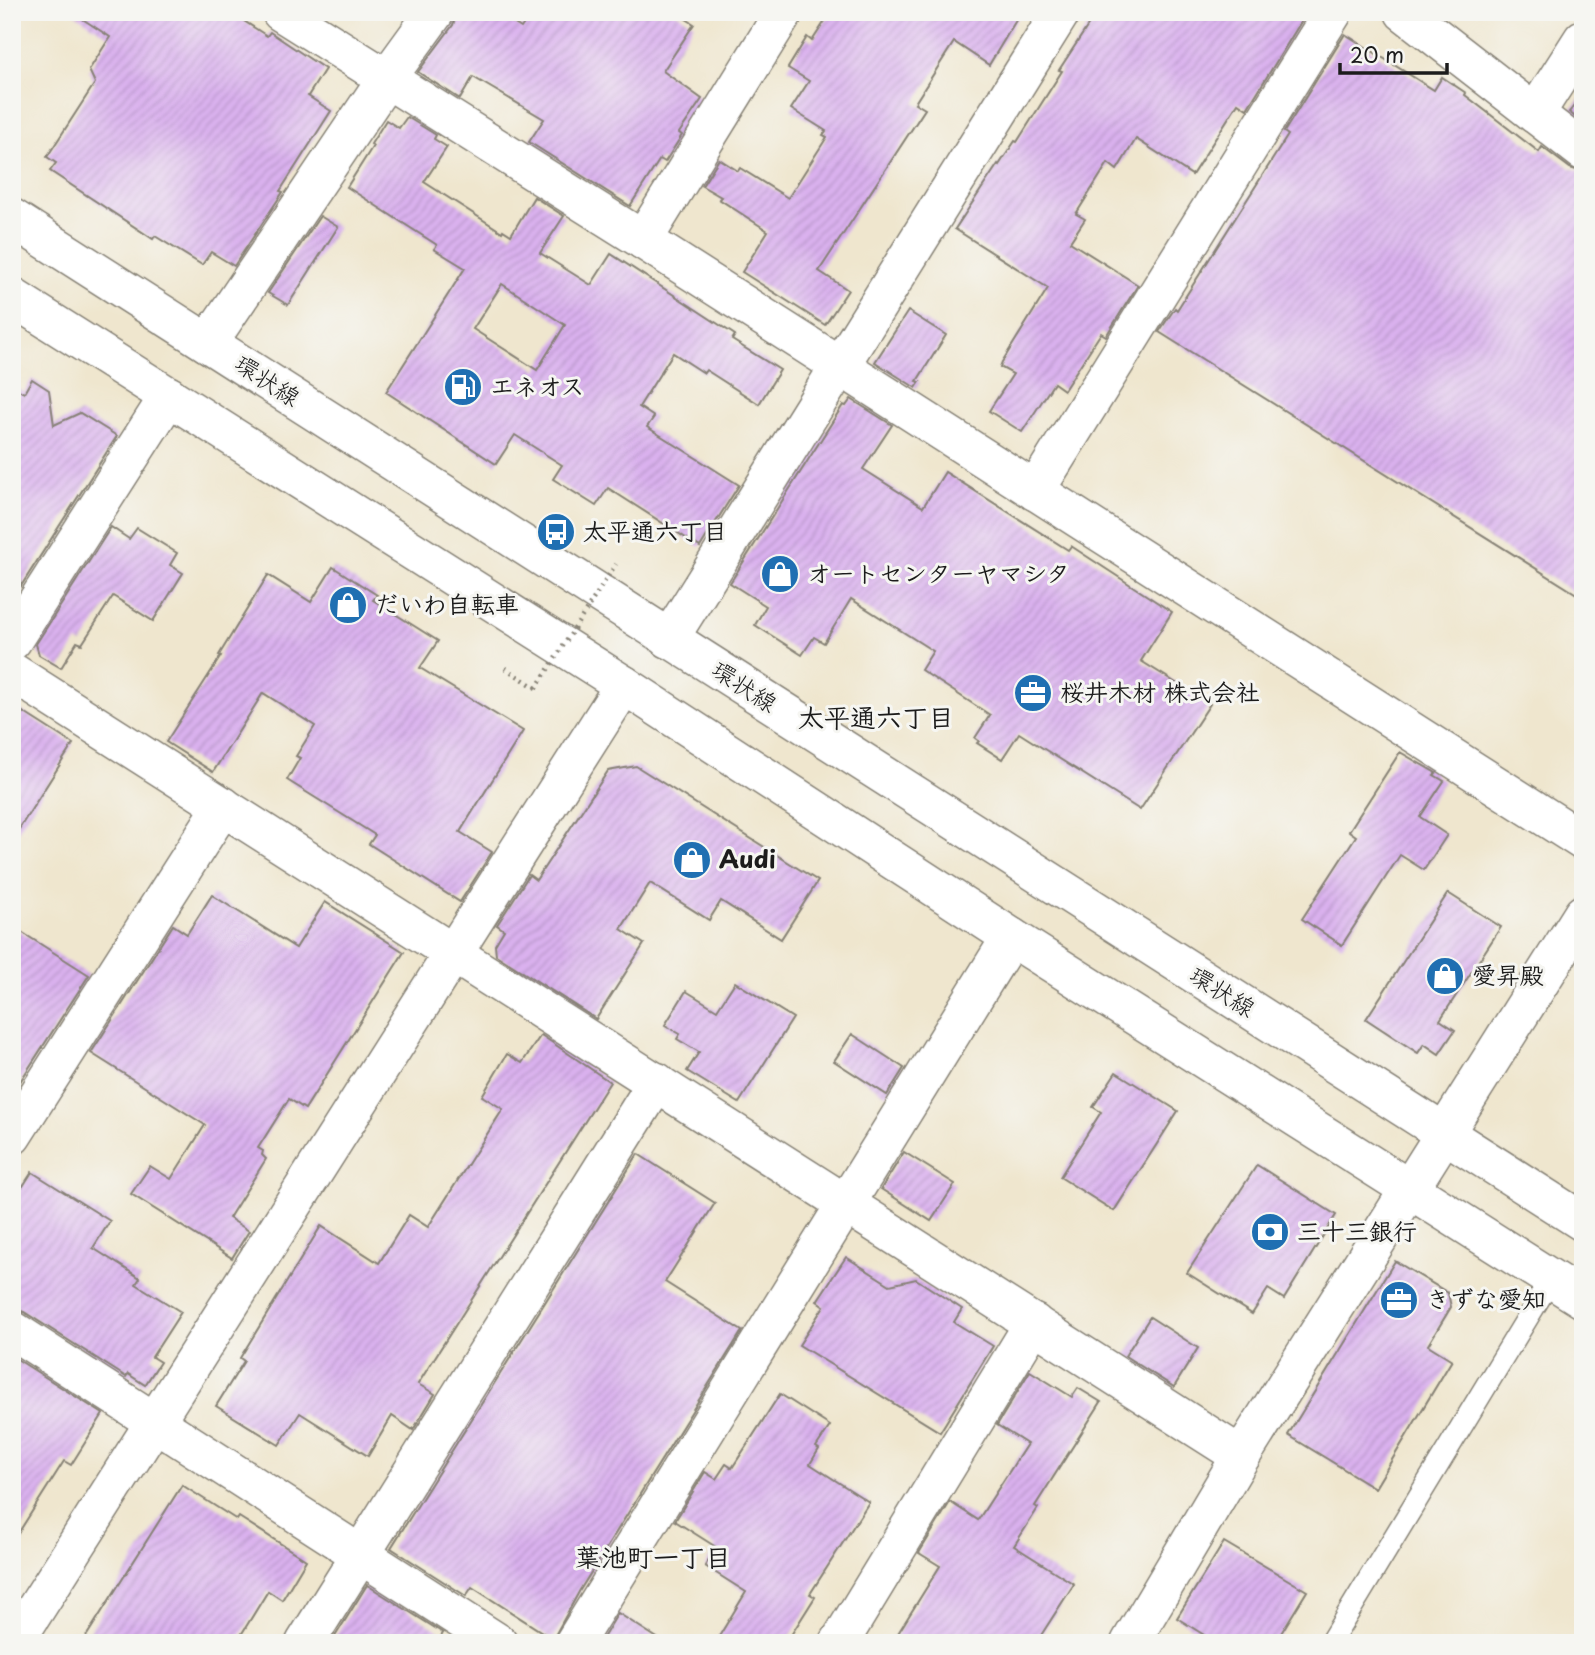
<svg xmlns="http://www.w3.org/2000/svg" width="1595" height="1655" font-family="'Playpen Sans','Klee One',sans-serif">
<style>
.building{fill:url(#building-hatch);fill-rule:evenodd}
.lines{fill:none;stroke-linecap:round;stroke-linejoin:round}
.service-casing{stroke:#868175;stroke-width:24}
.minor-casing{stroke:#868175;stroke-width:41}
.tertiary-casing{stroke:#868175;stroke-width:41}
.primary-casing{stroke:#868175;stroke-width:41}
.path{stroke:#868175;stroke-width:4.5;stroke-dasharray:2 5;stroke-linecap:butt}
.service{stroke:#fff;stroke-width:21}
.minor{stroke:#fff;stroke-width:38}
.tertiary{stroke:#fff;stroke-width:38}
.primary{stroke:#fff;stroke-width:38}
.path-bridge{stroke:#868175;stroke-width:4.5;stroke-dasharray:2 5;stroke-linecap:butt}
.labels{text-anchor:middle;stroke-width:6;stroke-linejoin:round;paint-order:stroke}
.street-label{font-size:24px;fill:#1c1c1c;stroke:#f6f6f2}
.poi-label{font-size:24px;font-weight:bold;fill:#1c1c1c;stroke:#f6f6f2;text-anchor:start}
.neighbourhood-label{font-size:26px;font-weight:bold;fill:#1c1c1c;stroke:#f6f6f2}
</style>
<defs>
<pattern id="building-hatch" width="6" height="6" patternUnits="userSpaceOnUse" patternTransform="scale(1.75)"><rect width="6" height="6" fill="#dab1ee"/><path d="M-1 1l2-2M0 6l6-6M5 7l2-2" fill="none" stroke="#ba98cc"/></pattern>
</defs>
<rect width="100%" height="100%" fill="#f6f6f2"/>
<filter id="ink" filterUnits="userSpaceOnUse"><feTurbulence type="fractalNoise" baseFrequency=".0143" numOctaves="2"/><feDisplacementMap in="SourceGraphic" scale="14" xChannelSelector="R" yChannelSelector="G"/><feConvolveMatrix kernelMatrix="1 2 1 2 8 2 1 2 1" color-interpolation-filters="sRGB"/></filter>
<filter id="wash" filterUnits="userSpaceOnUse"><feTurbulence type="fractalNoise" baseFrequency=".00686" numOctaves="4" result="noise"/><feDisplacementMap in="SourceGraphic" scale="28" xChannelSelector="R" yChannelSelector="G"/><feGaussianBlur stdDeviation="1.57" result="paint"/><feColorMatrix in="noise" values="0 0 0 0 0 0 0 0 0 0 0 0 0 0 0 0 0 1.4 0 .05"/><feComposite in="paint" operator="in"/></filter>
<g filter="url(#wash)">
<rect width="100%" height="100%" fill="#efe6ce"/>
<g id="blocks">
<!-- building -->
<g class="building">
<path d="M72 12H230L267 36 270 32 325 69 308 96 331 111 280 191 283 192 234 266 211 252 202 265 155 236 153 239 50 171 56 163 47 157 95 83 89 70 110 37Z"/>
<path d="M457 12H496L521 28 532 12H675L694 24 663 71 702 99 679 133 682 135 665 162 660 159 630 206 529 142 544 119 473 77 460 99 418 72 453 25Z"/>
<path d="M831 12H1021L989 65 954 42 915 103 925 109 819 271 848 290 825 325 742 272 768 231 719 199 721 197 702 186 719 159 738 171 740 168 788 198 827 137 823 135 826 131 791 109 809 81 788 68 807 37 812 41Z"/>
<path d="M1097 12H1307L1247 109 1238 103 1192 175 1136 139 1117 170 1108 163 1076 214 1085 219 1070 242 1138 285 1106 336 1101 333 1064 390 1054 383 1022 432 989 411 1013 374 1000 367 1002 362 1048 288 955 229 998 164 999 165 1015 141 1017 142 1062 71 1059 70Z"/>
<path d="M1345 34 1434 90 1442 77 1466 93 1465 95 1539 152 1542 147 1570 168 1583 172V598L1159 332 1175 308 1177 310 1288 135 1284 132Z"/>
<path d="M1583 95V123L1569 112Z"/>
<path d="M407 117 436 135 434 139 447 147 424 182 502 232 503 230 511 235 534 197 564 216 540 253 591 285 611 254 735 335 732 340 780 370 759 404 706 370 704 373 673 353 639 407 654 417 647 427 739 485 700 547 608 488 596 506 553 479 562 465 515 435 496 464 386 392 465 268 434 249 437 245 347 187 373 146 371 144 386 120 399 128ZM502 284 565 325 537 370 473 329Z"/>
<path d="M320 216 338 227 288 305 268 293Z"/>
<path d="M908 311 946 335 917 381 920 382 916 388 875 362Z"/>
<path d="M32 379 49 390 54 425 80 413 117 436 21 586 12 552V386L24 393Z"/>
<path d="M851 399 892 425 863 469 923 507 945 472 1068 550 1071 546 1172 612 1141 661 1210 704 1140 810 1019 733 1002 759 977 743 979 741 975 738 990 715 921 670 933 651 851 599 824 643 814 637 802 655 755 625 766 606 730 583 843 405 846 406Z"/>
<path d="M111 527 129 539 137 528 177 553 170 565 183 573 153 621 113 596 82 644 77 642 61 668 39 655 36 644Z"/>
<path d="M333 567 377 595 373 600 438 641 420 668 523 731 460 832 492 852 460 902 369 844 375 835 287 780 300 758 296 756 315 726 263 693 213 772 166 742 221 656 219 655 268 575 311 602Z"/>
<path d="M12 705 73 744 12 840Z"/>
<path d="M1400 752 1436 773 1434 775 1444 781 1420 817 1447 835 1424 870 1400 855 1342 945 1302 919 1356 836 1349 831Z"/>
<path d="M636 766 818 881 781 939 721 901 709 920 650 883 621 929 644 944 596 1019 496 955 495 945 504 930 497 925 529 875 536 880 608 771Z"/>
<path d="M1448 893 1501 927 1440 1020 1455 1030 1439 1054 1424 1044 1418 1053 1366 1019Z"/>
<path d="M212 895 296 948 325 902 404 952 305 1109 289 1099 258 1148 263 1151 262 1155 266 1159 229 1218 249 1231 232 1258 131 1194 150 1166 171 1179 205 1125 91 1053 173 925 187 934Z"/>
<path d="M12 926 89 975 12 1094Z"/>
<path d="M735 982 793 1018 739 1103 687 1071 699 1052 677 1039 680 1034 665 1025 686 991 717 1010Z"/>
<path d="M852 1034 904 1068 887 1095 834 1061Z"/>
<path d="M541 1035 610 1082 418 1384 435 1394 413 1430 392 1416 368 1456 300 1413 279 1445 216 1406 244 1361 240 1358 321 1226 379 1263 409 1215 428 1227 503 1109 482 1096 507 1054 522 1063Z"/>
<path d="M1116 1072 1178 1111 1114 1211 1060 1177 1101 1112 1093 1107Z"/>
<path d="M904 1152 955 1184 931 1221 881 1189Z"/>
<path d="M638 1154 715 1203 665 1282 742 1331 580 1590 553 1639 472 1587 466 1596 391 1548Z"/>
<path d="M1257 1165 1336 1215 1284 1299 1268 1289 1252 1314 1187 1273Z"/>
<path d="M32 1172 110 1221 93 1248 140 1278 136 1284 181 1312 152 1357 160 1362 145 1385 128 1374 126 1377 24 1312 12 1308V1179L23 1186Z"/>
<path d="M846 1257 890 1285 916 1279 962 1309 954 1322 993 1346 940 1432 799 1345 824 1306 817 1301Z"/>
<path d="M1395 1261 1448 1293 1451 1307 1428 1345 1452 1360 1375 1488 1288 1435Z"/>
<path d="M1150 1317 1198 1348 1174 1387 1125 1356Z"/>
<path d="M12 1356 103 1414 71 1465 64 1461 12 1543Z"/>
<path d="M1030 1371 1072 1397 1078 1388 1101 1402 1035 1506 1038 1508 1014 1546 1074 1584 1036 1643H892L940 1566 919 1553 950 1502 978 1520 1027 1444 997 1425Z"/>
<path d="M780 1394 830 1426 816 1447 819 1449 810 1464 869 1502 810 1594 815 1597 786 1643H715L746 1592 705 1566 716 1547 675 1521 705 1472 716 1479 726 1464 732 1468Z"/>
<path d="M182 1485 237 1520 239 1517 306 1560 282 1600 268 1591 236 1643H82Z"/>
<path d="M1224 1542 1307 1591 1275 1643H1217L1177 1618Z"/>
<path d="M367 1585 443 1633 437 1643H331Z"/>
<path d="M618 1613 665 1643H600Z"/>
</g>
</g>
</g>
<g filter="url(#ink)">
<use href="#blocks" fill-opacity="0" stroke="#868175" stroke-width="2"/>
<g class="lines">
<defs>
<path id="service" d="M1330 1643 1551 1279"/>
<g id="minor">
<path d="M281 12 643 240 1583 841"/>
<path d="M1404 12 1583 151"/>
<path d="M1535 114 1583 39"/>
<path d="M643 240 784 12"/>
<path d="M208 343 387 78 435 12"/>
<path d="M1035 491 1333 12"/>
<path d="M669 639 1061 12"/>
<path d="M12 641 169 396"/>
<path d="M12 672 1241 1456"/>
<path d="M12 1136 223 806"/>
<path d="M12 1330 498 1643"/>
<path d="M14 1643 624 685"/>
<path d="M305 1643 657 1082"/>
<path d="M574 1643 1011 937"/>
<path d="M839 1643 1034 1323"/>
</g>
<path id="tertiary" d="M1130 1643 1241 1456 1583 914"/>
<g id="primary">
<path d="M12 218 1583 1222"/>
<path d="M12 297 624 685 1011 937 1583 1299"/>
</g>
</defs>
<!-- service casing -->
<use href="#service" class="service-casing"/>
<!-- minor casing -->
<use href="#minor" class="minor-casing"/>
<!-- tertiary casing -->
<use href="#tertiary" class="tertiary-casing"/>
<!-- primary casing -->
<use href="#primary" class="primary-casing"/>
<!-- path -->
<path class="path" d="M505 668 536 688"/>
<!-- service -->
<use href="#service" class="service"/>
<!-- minor -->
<use href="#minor" class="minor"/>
<!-- tertiary -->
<use href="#tertiary" class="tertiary"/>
<!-- primary -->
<use href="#primary" class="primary"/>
<!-- path-bridge -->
<path class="path-bridge" d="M536 688 616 564"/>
</g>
</g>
<!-- icons -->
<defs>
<symbol id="fuel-disc" viewBox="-11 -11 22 22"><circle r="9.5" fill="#1f6fb2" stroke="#f6f6f2"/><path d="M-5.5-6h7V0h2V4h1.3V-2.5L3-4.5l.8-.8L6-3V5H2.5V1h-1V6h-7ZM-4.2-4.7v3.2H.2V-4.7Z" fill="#fff"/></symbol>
<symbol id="bus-disc" viewBox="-11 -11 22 22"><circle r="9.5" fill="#1f6fb2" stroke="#f6f6f2"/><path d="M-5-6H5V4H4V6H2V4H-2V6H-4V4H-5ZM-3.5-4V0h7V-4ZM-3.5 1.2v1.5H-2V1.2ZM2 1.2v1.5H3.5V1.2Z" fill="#fff"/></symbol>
<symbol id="shop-disc" viewBox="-11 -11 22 22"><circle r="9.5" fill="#1f6fb2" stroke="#f6f6f2"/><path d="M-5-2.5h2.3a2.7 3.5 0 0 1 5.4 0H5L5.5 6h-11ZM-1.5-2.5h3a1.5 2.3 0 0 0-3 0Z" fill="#fff"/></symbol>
<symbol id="office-disc" viewBox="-11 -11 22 22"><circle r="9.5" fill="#1f6fb2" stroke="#f6f6f2"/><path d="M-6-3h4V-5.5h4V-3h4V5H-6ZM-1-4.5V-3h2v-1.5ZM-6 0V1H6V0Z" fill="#fff"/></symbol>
<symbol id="bank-disc" viewBox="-11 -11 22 22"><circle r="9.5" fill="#1f6fb2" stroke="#f6f6f2"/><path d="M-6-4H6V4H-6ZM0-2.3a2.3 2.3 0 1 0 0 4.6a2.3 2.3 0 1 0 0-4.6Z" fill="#fff"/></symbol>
</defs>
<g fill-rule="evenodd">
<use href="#fuel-disc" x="441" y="365" width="44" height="44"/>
<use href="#bus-disc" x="534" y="510" width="44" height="44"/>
<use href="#shop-disc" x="758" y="552" width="44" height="44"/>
<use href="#shop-disc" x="326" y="583" width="44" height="44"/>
<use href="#office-disc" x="1011" y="671" width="44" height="44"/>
<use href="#shop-disc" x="670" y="838" width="44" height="44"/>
<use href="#shop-disc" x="1423" y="954" width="44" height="44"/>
<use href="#bank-disc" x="1248" y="1210" width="44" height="44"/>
<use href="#office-disc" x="1377" y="1278" width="44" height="44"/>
</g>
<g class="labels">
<!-- street labels -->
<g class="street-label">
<text transform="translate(267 381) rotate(33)" y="8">環状線</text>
<text transform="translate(744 687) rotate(33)" y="8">環状線</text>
<text transform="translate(1222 992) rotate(32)" y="8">環状線</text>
</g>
<!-- poi labels -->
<g class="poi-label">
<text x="490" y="395">エネオス</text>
<text x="583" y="540">太平通六丁目</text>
<text x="807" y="582">オートセンターヤマシタ</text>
<text x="375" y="613">だいわ自転車</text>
<text x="1060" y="701">桜井木材 株式会社</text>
<text x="719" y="868">Audi</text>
<text x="1472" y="984">愛昇殿</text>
<text x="1297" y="1240">三十三銀行</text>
<text x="1426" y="1308">きずな愛知</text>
</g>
<!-- neighbourhood labels -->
<g class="neighbourhood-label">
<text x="876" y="727">太平通六丁目</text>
<text x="653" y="1567">葉池町一丁目</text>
</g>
</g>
<!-- margin -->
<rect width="1595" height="1655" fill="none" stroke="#f6f6f2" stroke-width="42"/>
<!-- scale -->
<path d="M1340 63v10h107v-10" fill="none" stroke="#1c1c1c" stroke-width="3.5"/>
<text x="1350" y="63" font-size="21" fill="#1c1c1c" stroke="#f6f6f2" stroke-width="5" paint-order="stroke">20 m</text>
</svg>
